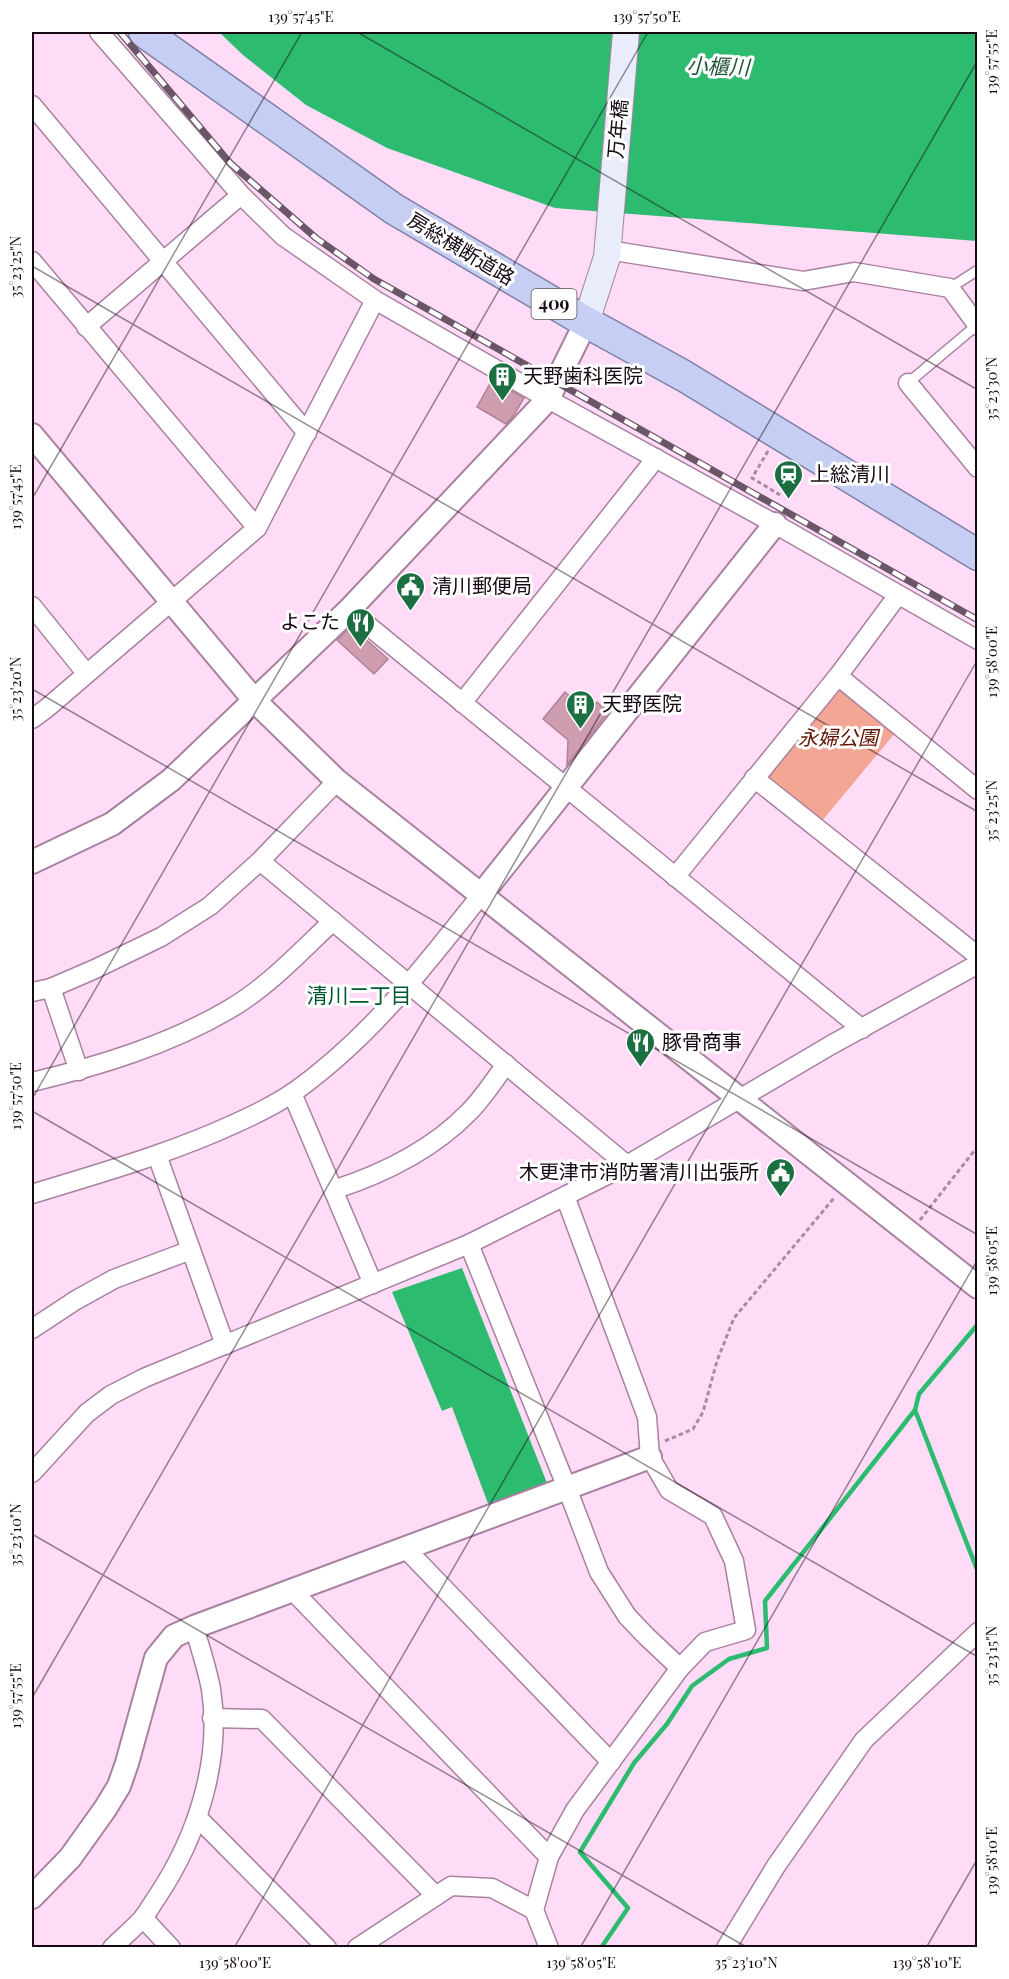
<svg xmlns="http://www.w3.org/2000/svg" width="1009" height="1979" font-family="'Playfair Display','Noto Sans JP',serif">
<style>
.green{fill:#f2a693}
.water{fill:#2dbb6f}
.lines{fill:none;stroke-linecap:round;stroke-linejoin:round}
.stream{stroke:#2dbb6f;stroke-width:4.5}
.building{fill:#cf9db0;stroke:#b28294;stroke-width:1.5}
.service-casing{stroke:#a981a0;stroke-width:12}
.minor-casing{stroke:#a981a0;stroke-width:21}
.tertiary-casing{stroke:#a981a0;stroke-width:26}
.secondary-casing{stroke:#a981a0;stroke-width:28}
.trunk-casing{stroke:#7f81a4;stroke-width:33}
.path{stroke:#a88da2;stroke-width:3;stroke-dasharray:4.5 3;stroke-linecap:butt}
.service{stroke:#fff;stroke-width:9}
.minor{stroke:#fff;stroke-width:18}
.tertiary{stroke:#fff;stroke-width:22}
.secondary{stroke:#e9edfb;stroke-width:26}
.trunk{stroke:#c6cef4;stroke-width:30}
.rail-casing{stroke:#6b5667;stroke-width:7}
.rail{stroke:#fff;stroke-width:4.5;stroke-dasharray:14;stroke-linecap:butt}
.ticks{fill:none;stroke:#170914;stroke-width:1.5;stroke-opacity:0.45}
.labels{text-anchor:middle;stroke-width:6;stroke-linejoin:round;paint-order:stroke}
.shield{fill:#fff;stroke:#5d535a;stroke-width:1.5}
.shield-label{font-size:18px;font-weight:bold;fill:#170914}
.street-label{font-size:20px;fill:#170914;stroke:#fff}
.poi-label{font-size:20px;fill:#170914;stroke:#fff;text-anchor:start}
.park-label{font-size:20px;font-style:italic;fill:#621301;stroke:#fff}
.water-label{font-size:21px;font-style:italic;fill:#225536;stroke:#fff}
.neighbourhood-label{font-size:21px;fill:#02582f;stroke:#fff}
.neatline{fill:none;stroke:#170914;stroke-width:2}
.ticks-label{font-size:15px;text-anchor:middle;fill:#170914}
</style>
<rect width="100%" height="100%" fill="#fedbf6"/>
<!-- green -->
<path class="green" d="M838 676 900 727 816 828 754 778Z"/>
<!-- water -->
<g class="water">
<path d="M219 32H977V241L555 208 387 148 306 105 243 55Z"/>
<path d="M462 1268 547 1483 490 1509 452 1407 442 1411 392 1292Z"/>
</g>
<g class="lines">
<!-- stream -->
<g class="stream">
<path d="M915 1410 978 1572"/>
<path d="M601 1948 628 1908 580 1852 634 1763 667 1724 692 1686 729 1659 767 1648 765 1601 915 1410 919 1394 978 1324"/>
</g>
</g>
<!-- building -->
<g class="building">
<path d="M492 380 524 398 514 415 506 424 477 407Z"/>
<path d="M351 626 388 659 374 674 337 640Z"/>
<path d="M565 692 589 712 597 702 608 712 567 765 568 740 543 719Z"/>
</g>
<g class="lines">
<defs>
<g id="service">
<path d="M950 288 978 270"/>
<path d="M908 383 977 325"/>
</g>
<g id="minor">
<path d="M99 32 241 195 283 236 375 300 548 399 775 524 978 640"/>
<path d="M32 105 307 433"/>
<path d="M608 250 803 281 854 272 950 288 978 326"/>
<path d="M32 261 257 528"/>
<path d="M86 327 241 195"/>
<path d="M908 383 978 468"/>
<path d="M32 606 86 673"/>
<path d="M349 610 862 1029"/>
<path d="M838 676 978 790"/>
<path d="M462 703 656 458"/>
<path d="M32 719 47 708 257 528 375 300"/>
<path d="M754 778 978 956"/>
<path d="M260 861 627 1165"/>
<path d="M675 877 838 676 898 595"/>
<path d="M51 988 79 1071"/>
<path d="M32 992 51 988 95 969 161 937 210 906 260 861 337 781"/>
<path d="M32 1082C99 1066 168 1045 228 1010 268 987 300 952 333 921"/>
<path d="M292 1093 373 1284"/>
<path d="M157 1155 225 1345"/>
<path d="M333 1190C383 1174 432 1150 469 1112 483 1098 494 1081 506 1064"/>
<path d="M32 1194C100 1173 169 1154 234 1124 254 1115 275 1105 294 1092 372 1036 422 969 481 895"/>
<path d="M469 1244 567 1488 599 1572 627 1616 646 1636 680 1668"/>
<path d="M32 1329 76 1300 114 1279 191 1250"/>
<path d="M32 1473 87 1413 111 1395 144 1378 469 1244 627 1165 831 1045 978 964"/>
<path d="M405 1548 611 1762"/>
<path d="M293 1591 549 1857"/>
<path d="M212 1718 262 1719 436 1896"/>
<path d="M198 1818 327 1948"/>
<path d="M534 1910 549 1857 575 1810 680 1668 705 1642 746 1630 734 1561 713 1516 669 1490 650 1457 647 1417 565 1196"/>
<path d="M143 1918 171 1948"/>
<path d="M112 1948C122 1938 133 1929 142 1919 148 1912 152 1904 157 1897 197 1837 222 1761 211 1689 207 1668 200 1647 194 1627"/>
<path d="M357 1948 451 1886 492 1888 534 1910 549 1948"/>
<path d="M726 1948 776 1866 864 1740 978 1632"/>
</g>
<g id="tertiary">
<path d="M32 435 255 701 337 781 978 1287"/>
<path d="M32 862 112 824 171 780 349 610 548 399 586 322"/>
<path d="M481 895 775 524"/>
<path d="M32 1897 70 1858 105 1809 119 1786 127 1763 156 1658 174 1636 194 1627 650 1457"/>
</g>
<path id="secondary" d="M586 322 607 257 626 32"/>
<path id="trunk" d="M144 32 394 209 586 322 684 376 978 555"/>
</defs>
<!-- service casing -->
<use href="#service" class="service-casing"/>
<!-- minor casing -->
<use href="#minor" class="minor-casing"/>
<!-- tertiary casing -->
<use href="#tertiary" class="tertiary-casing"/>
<!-- secondary casing -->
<use href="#secondary" class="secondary-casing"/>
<!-- trunk casing -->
<use href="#trunk" class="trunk-casing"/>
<!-- path -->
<g class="path">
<path d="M768 451 752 478 780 495"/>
<path d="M920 1220 978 1146"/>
<path d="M665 1441 693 1429 703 1412 717 1361 734 1318 834 1198"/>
</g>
<!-- service -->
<use href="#service" class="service"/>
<!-- minor -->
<use href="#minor" class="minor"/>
<!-- tertiary -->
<use href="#tertiary" class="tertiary"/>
<!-- secondary -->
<use href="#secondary" class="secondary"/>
<!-- trunk -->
<use href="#trunk" class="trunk"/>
<defs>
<path id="rail" d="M120 32 230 163 316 238 374 279 978 620"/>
</defs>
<!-- rail casing -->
<use href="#rail" class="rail-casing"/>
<!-- rail -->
<use href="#rail" class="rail"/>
</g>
<!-- ticks -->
<path class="ticks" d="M357 32 978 390M32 266 978 812M32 499 302 32M32 689 978 1235M32 1099 648 32M32 1111 978 1657M32 1534 748 1948M32 1698 978 60M234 1948 978 659M580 1948 978 1259M926 1948 978 1858"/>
<!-- icons -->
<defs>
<symbol id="building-pin" viewBox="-11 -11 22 30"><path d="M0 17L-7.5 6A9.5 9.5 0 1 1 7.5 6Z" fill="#1b6f41" stroke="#fff"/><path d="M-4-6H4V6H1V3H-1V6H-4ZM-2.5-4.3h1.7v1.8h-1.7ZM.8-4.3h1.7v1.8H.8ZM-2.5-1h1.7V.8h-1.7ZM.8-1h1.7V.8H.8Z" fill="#fff"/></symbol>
<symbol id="station-pin" viewBox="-11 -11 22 30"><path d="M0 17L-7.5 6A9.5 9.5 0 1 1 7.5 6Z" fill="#1b6f41" stroke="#fff"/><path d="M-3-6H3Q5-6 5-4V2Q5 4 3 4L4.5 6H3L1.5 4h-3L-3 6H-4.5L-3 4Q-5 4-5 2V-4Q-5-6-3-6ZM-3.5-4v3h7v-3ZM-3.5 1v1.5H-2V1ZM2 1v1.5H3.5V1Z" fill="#fff"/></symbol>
<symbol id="civic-pin" viewBox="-11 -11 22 30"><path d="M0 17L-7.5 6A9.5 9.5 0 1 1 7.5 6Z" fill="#1b6f41" stroke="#fff"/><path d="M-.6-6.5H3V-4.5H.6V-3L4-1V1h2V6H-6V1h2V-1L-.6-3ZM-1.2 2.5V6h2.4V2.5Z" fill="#fff"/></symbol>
<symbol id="restaurant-pin" viewBox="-11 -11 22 30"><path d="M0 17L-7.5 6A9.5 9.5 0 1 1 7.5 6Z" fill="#1b6f41" stroke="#fff"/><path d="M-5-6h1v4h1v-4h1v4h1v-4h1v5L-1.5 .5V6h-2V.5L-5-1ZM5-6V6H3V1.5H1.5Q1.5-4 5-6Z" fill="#fff"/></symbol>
</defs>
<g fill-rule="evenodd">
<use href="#building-pin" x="486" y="360" width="33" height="45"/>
<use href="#station-pin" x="772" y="458" width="33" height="45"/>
<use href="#civic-pin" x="394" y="570" width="33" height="45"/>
<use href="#restaurant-pin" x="344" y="606" width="33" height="45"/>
<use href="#building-pin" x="564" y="688" width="33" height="45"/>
<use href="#restaurant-pin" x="624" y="1026" width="33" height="45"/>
<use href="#civic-pin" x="764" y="1156" width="33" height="45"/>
</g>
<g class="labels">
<!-- shield labels -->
<rect class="shield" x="531.5" y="289" width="45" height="30" rx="4.5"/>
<g class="shield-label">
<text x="554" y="310">409</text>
</g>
<!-- street labels -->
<g class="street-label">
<text transform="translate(618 129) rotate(-85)" y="7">万年橋</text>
<text transform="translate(461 249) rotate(31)" y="7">房総横断道路</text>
</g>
<!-- poi labels -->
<g class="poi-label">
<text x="523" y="383">天野歯科医院</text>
<text x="810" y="481">上総清川</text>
<text x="432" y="593">清川郵便局</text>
<text x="340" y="629" text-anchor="end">よこた</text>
<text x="602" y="711">天野医院</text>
<text x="662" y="1049">豚骨商事</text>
<text x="759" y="1179" text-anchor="end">木更津市消防署清川出張所</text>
</g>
<!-- park labels -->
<g class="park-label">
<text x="838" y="745">永婦公園</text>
</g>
<!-- water labels -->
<g class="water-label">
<text transform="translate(718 67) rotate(2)" y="7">小櫃川</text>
</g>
<!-- neighbourhood labels -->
<g class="neighbourhood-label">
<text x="359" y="1003">清川二丁目</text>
</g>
</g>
<!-- border -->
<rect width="1009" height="1979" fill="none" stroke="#ffffff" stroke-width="66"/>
<rect x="33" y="33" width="943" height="1913" class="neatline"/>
<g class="ticks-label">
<text x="301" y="22">139°57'45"E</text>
<text x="647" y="22">139°57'50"E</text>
<text transform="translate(992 62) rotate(-90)" y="5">139°57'55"E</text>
<text transform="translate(16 267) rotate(-90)" y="5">35°23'25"N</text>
<text transform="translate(992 389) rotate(-90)" y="5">35°23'30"N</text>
<text transform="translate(16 497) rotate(-90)" y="5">139°57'45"E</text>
<text transform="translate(992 662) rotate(-90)" y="5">139°58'00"E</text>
<text transform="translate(16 689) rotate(-90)" y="5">35°23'20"N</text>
<text transform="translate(992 811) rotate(-90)" y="5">35°23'25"N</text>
<text transform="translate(16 1096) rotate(-90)" y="5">139°57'50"E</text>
<text transform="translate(992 1261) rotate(-90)" y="5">139°58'05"E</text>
<text transform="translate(16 1535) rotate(-90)" y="5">35°23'10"N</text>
<text transform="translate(992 1656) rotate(-90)" y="5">35°23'15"N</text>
<text transform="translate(16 1696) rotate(-90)" y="5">139°57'55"E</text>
<text transform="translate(992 1861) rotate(-90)" y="5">139°58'10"E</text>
<text x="235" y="1968">139°58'00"E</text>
<text x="581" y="1968">139°58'05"E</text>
<text x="746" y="1968">35°23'10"N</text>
<text x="927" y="1968">139°58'10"E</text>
</g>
</svg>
